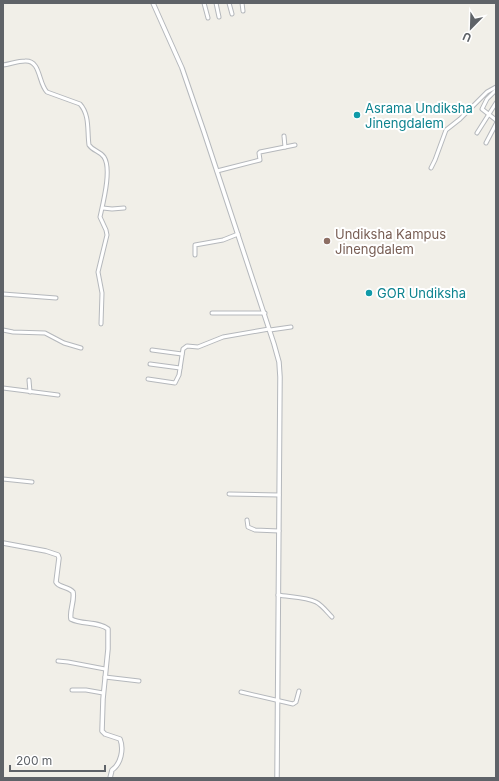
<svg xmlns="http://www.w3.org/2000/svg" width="499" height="781" font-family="Inter,sans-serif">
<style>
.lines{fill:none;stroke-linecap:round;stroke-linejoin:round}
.minor-casing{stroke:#b5b8bc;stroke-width:5}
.tertiary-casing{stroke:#b5b8bc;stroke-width:5.5}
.minor{stroke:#fff;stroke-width:3}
.tertiary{stroke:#fff;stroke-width:3.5}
.culture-dot{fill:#0f9aa8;stroke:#fff;stroke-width:1.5}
.education-dot{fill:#8d6e63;stroke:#fff;stroke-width:1.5}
.labels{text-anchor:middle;stroke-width:4;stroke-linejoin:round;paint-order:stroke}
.culture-label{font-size:13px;fill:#0d838f;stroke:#fff;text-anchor:start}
.education-label{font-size:13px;fill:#785e54;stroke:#fff;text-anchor:start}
</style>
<rect width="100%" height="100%" fill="#f1efe8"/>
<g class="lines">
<defs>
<g id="minor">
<path d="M204 3 208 18"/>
<path d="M216 3 219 17"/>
<path d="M229 3 232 14"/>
<path d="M242 3 243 11"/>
<path d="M3 65C10 64 18 61 25 61 41 60 38 83 47 92L80 104C90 115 87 131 89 145 93 151 100 151 104 157 112 169 103 203 100 217L106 230 107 235 98 272 102 293 101 324"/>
<path d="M496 90 487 99 482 109 496 120"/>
<path d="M477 133 496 103"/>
<path d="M284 136 285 147"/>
<path d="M486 143 496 124"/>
<path d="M431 168 435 160 446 130 460 119 487 92 496 87"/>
<path d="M217 171 260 160 259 153 260 152 295 145"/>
<path d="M103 208 112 209 124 208"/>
<path d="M195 255V245L223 240 238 234"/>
<path d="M3 294 56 298"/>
<path d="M212 313H265"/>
<path d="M3 330 13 332 45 333 64 343 81 348"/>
<path d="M270 330 291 327"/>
<path d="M152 350 182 354"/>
<path d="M150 364 180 368"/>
<path d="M148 379 175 383 179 375 183 349 187 346 198 347 223 337 269 329"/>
<path d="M29 380 30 392"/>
<path d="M3 388 58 395"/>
<path d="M3 479 32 482"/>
<path d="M229 494 279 495"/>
<path d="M247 520 248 527 255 530 279 531"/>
<path d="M278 595C289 597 306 597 316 602 322 605 327 612 332 617"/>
<path d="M58 661 68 662 105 669"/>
<path d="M105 677 139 681"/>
<path d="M72 690H86L103 693"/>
<path d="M241 692 293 704 296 702 299 691"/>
</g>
<g id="tertiary">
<path d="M153 3 182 68 204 132 274 344 279 362 280 377 277 778"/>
<path d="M3 543 46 551 58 555 59 558 56 582C59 588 68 586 73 592 75 601 69 611 71 619 82 625 98 621 108 629V649L103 699 102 731 105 734 120 739C124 749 121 764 112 770L110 778"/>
</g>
</defs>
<!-- minor casing -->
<use href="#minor" class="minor-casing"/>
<!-- tertiary casing -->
<use href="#tertiary" class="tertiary-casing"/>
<!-- minor -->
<use href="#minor" class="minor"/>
<!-- tertiary -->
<use href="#tertiary" class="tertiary"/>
</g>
<!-- markers -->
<g class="culture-dot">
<circle cx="357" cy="115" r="4"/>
<circle cx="369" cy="293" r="4"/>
</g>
<circle class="education-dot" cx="327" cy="241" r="4"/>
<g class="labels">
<!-- culture labels -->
<g class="culture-label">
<text x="365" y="113">Asrama Undiksha<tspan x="365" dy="15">Jinengdalem</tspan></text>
<text x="377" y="298">GOR Undiksha</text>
</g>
<!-- education labels -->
<g class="education-label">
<text x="335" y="239">Undiksha Kampus<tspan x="335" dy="15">Jinengdalem</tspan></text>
</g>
</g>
<!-- border -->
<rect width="499" height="781" fill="none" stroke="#5f6368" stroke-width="8"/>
<!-- north arrow -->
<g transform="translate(471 28) rotate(203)" stroke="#ffffff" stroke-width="3" paint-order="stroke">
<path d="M0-3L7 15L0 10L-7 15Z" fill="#5f6368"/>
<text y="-6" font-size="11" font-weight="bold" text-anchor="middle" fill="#5f6368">U</text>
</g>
<!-- scale -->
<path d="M10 765v6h95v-6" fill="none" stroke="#5f6368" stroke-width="2"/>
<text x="16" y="765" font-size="12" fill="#5f6368" stroke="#ffffff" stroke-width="3" paint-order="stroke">200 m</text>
</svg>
